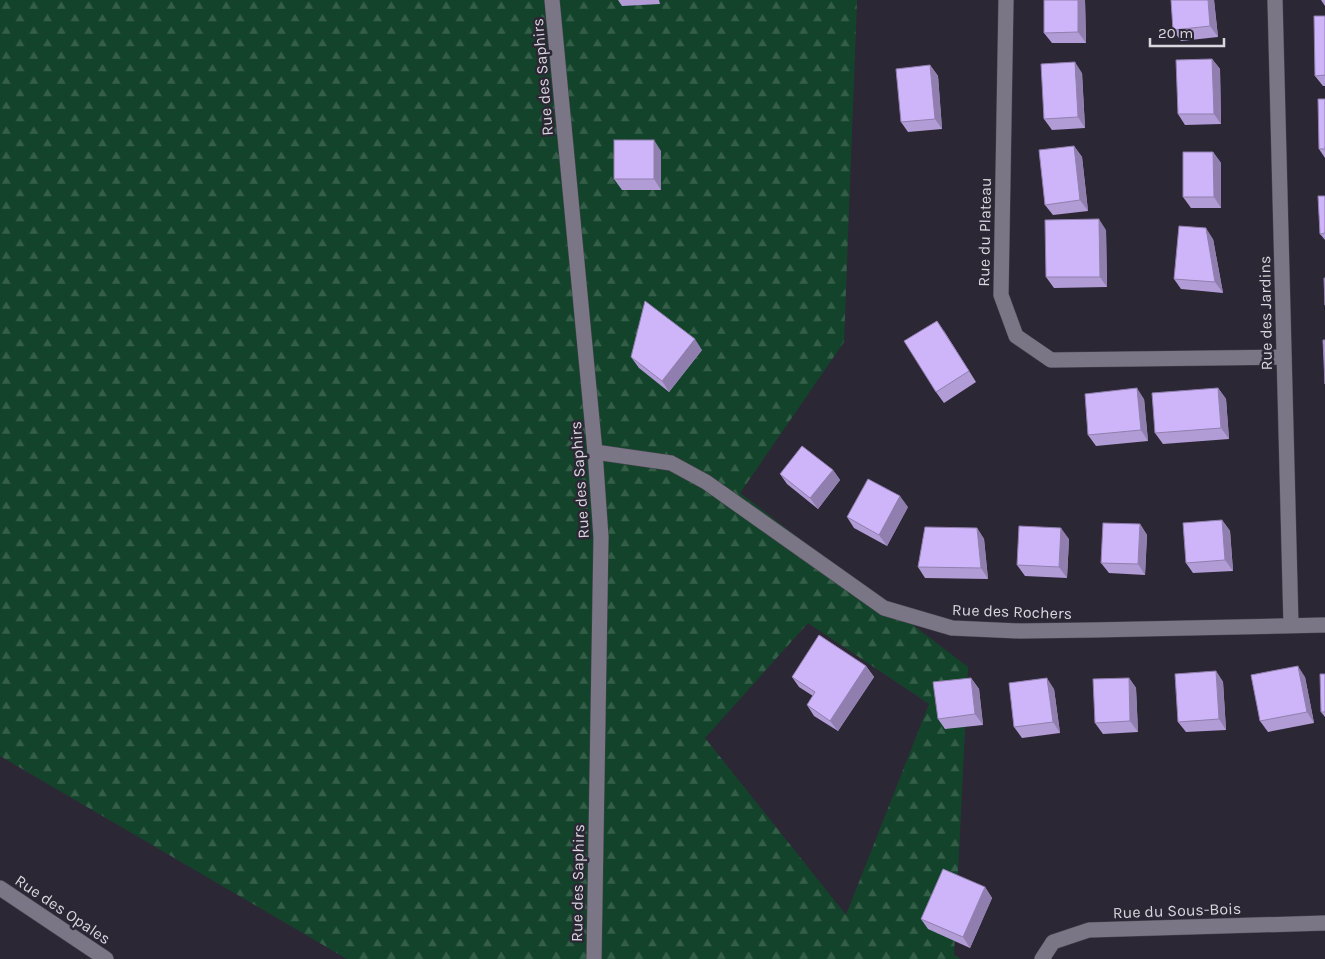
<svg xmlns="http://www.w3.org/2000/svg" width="1325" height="959" font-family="Karla,sans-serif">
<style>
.forest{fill:url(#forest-firs);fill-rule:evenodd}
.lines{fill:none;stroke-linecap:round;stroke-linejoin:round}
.minor-casing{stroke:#47434e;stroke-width:16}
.minor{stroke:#7b7685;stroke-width:15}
.wall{fill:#b19cd6}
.shaded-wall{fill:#907fae}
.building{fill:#ceb5f9;stroke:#907fae}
.labels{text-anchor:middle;stroke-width:5;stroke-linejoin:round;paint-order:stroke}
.street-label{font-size:16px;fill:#d9d6de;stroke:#2c2734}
</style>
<defs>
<pattern id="forest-firs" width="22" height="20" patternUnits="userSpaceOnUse" patternTransform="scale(1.25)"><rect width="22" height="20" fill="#13442b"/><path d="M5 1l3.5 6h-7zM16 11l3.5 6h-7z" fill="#355e49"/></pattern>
</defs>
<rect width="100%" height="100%" fill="#2c2734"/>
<!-- forest -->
<path class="forest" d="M0 0H857L844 342 740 493 968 667 954 955 961 959H347L0 756ZM808 623 929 704 846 915 705 738Z"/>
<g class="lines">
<defs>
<g id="minor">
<path d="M552 0 595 452 601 537 594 959"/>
<path d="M1006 0 1001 295 1016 336 1051 360 1284 357"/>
<path d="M1275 0 1291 625"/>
<path d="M595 452 671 463 706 482 884 608 952 628 1020 631 1093 630 1325 625"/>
<path d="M0 888 106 959"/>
<path d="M1042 959 1053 942 1089 930 1325 923"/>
</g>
</defs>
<!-- minor casing -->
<use href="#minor" class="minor-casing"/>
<!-- minor -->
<use href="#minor" class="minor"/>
</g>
<!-- wall -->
<g class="wall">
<path d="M618 0H659L660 4 622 6Z"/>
<path d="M1085 0 1086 43H1052L1044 33Z"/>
<path d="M1171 0H1214L1218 37 1181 41 1173 30Z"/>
<path d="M1321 0H1325V6Z"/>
<path d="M1325 16V86H1323L1315 76Z"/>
<path d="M1212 59 1220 69 1221 124 1185 125 1178 114Z"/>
<path d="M930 65 938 76 942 129 908 132 901 122Z"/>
<path d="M1082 73 1085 128 1052 130 1044 119Z"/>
<path d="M1074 146 1082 157 1088 211 1053 215 1045 205Z"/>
<path d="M1319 149H1325V158Z"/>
<path d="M661 151V190H622L614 179Z"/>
<path d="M1213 152 1221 163V208H1191L1183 197Z"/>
<path d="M1325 196V240L1320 234Z"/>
<path d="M1106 230 1107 287 1054 288 1046 277Z"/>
<path d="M1213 239 1223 293 1181 289 1174 279Z"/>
<path d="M944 331 976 382 944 403 936 392Z"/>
<path d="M702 350 669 392 639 368 631 357Z"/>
<path d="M1218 388 1226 399 1229 439 1163 444 1155 433Z"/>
<path d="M1144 399 1148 441 1096 446 1088 435Z"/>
<path d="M833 470 840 480 818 509 787 484 780 474Z"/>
<path d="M908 507 887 546 854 528 847 517Z"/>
<path d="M1222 520 1230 531 1233 571 1193 573 1186 563Z"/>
<path d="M1140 524 1147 535 1145 575 1109 573 1101 563Z"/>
<path d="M977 528 984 539 988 579 925 578 918 567Z"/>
<path d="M1069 539 1067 578 1025 576 1017 565Z"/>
<path d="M866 666 874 677 838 731 814 716 807 705 813 696 799 687 792 677Z"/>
<path d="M1216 671 1223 682 1226 730 1186 732 1178 722Z"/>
<path d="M1325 674V717L1321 712Z"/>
<path d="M1305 677 1314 723 1268 732 1260 721Z"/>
<path d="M971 678 979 689 983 725 945 729 938 719Z"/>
<path d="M1129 678 1136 688 1138 732 1103 734 1095 723Z"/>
<path d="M1054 689 1060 733 1022 738 1014 727Z"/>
<path d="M985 887 992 898 970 948 928 929 921 919Z"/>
</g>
<!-- shaded-wall -->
<g class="shaded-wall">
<path d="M1078 0H1085L1086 43 1078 32Z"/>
<path d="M1208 0H1214L1218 37 1210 26Z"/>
<path d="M1212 59 1220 69 1221 124 1214 114Z"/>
<path d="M1075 62 1082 73 1085 128 1078 117Z"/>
<path d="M930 65 938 76 942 129 935 119Z"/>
<path d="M654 140 661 151V190L654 179Z"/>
<path d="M1074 146 1082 157 1088 211 1080 200Z"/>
<path d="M1213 152 1221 163V208L1214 197Z"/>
<path d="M1099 219 1106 230 1107 287 1100 277Z"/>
<path d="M1206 228 1213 239 1223 293 1215 282Z"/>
<path d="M937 321 944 331 976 382 969 371Z"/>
<path d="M695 339 702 350 669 392 662 381Z"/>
<path d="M1137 388 1144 399 1148 441 1141 430Z"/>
<path d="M1218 388 1226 399 1229 439 1221 428Z"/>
<path d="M833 470 840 480 818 509 810 498Z"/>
<path d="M900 496 908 507 887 546 879 535Z"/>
<path d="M1222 520 1230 531 1233 571 1225 560Z"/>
<path d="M1140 524 1147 535 1145 575 1138 564Z"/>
<path d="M977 528 984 539 988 579 981 568Z"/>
<path d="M1061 528 1069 539 1067 578 1059 567Z"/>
<path d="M866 666 874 677 838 731 830 721Z"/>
<path d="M1298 666 1305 677 1314 723 1307 712Z"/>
<path d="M1216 671 1223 682 1226 730 1219 719Z"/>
<path d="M971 678 979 689 983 725 975 714Z"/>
<path d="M1047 678 1054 689 1060 733 1053 722Z"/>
<path d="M1129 678 1136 688 1138 732 1130 721Z"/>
<path d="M985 887 992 898 970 948 963 937Z"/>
</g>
<!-- building -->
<g class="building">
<path d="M1044 0H1078V32L1044 33Z"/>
<path d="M1171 0H1208L1210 26 1173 30Z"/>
<path d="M1314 16H1325V75L1315 76Z"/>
<path d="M1212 59 1214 114H1178L1176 60Z"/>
<path d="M1075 62 1078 117 1044 119 1041 64Z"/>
<path d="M930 65 935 119 901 122 896 69Z"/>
<path d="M1318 99H1325V149H1319Z"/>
<rect x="614" y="140" width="40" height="39"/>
<path d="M1074 146 1080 200 1045 205 1039 150Z"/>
<path d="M1183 152H1213L1214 197H1183Z"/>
<path d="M1318 196H1325V233L1320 234Z"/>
<path d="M1099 219 1100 277H1046L1045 220Z"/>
<path d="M1179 226 1206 228 1215 282 1174 279Z"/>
<path d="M1324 278H1325V305Z"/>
<path d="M645 301 695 339 662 381 631 357Z"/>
<path d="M937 321 969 371 936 392 904 341Z"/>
<path d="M1323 340H1325V384Z"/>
<path d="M1137 388 1141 430 1088 435 1085 394Z"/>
<path d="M1218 388 1221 428 1155 433 1152 393Z"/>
<path d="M802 446 833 470 810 498 780 474Z"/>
<path d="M868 479 900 496 879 535 847 517Z"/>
<path d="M1222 520 1225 560 1186 563 1183 523Z"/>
<path d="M1103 523 1140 524 1138 564 1101 563Z"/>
<path d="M1019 526 1061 528 1059 567 1017 565Z"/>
<path d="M925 527 977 528 981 568 918 567Z"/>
<path d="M819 635 866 666 830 721 807 705 815 692 792 677Z"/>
<path d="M1298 666 1307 712 1260 721 1251 675Z"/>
<path d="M1216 671 1219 719 1178 722 1175 674Z"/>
<path d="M1320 674H1325V712H1321Z"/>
<path d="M971 678 975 714 938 719 933 682Z"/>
<path d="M1047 678 1053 722 1014 727 1009 683Z"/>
<path d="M1129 678 1130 721 1095 723 1093 679Z"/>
<path d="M943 869 985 887 963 937 921 919Z"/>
</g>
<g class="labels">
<!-- street labels -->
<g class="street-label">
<text transform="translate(542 77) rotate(-95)" y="6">Rue des Saphirs</text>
<text transform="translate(984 232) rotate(-89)" y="6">Rue du Plateau</text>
<text transform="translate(1265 313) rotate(-91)" y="6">Rue des Jardins</text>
<text transform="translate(579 480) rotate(-94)" y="6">Rue des Saphirs</text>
<text transform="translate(1012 611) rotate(2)" y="6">Rue des Rochers</text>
<text transform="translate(577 883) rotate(-89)" y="6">Rue des Saphirs</text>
<text transform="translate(63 909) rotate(34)" y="6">Rue des Opales</text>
<text transform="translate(1177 910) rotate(-2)" y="6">Rue du Sous-Bois</text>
</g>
</g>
<!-- scale -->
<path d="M1150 38v8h74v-8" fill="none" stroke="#d9d6de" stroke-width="2.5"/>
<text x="1158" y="38" font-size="15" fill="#d9d6de" stroke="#2c2734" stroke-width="4" paint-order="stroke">20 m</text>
</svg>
